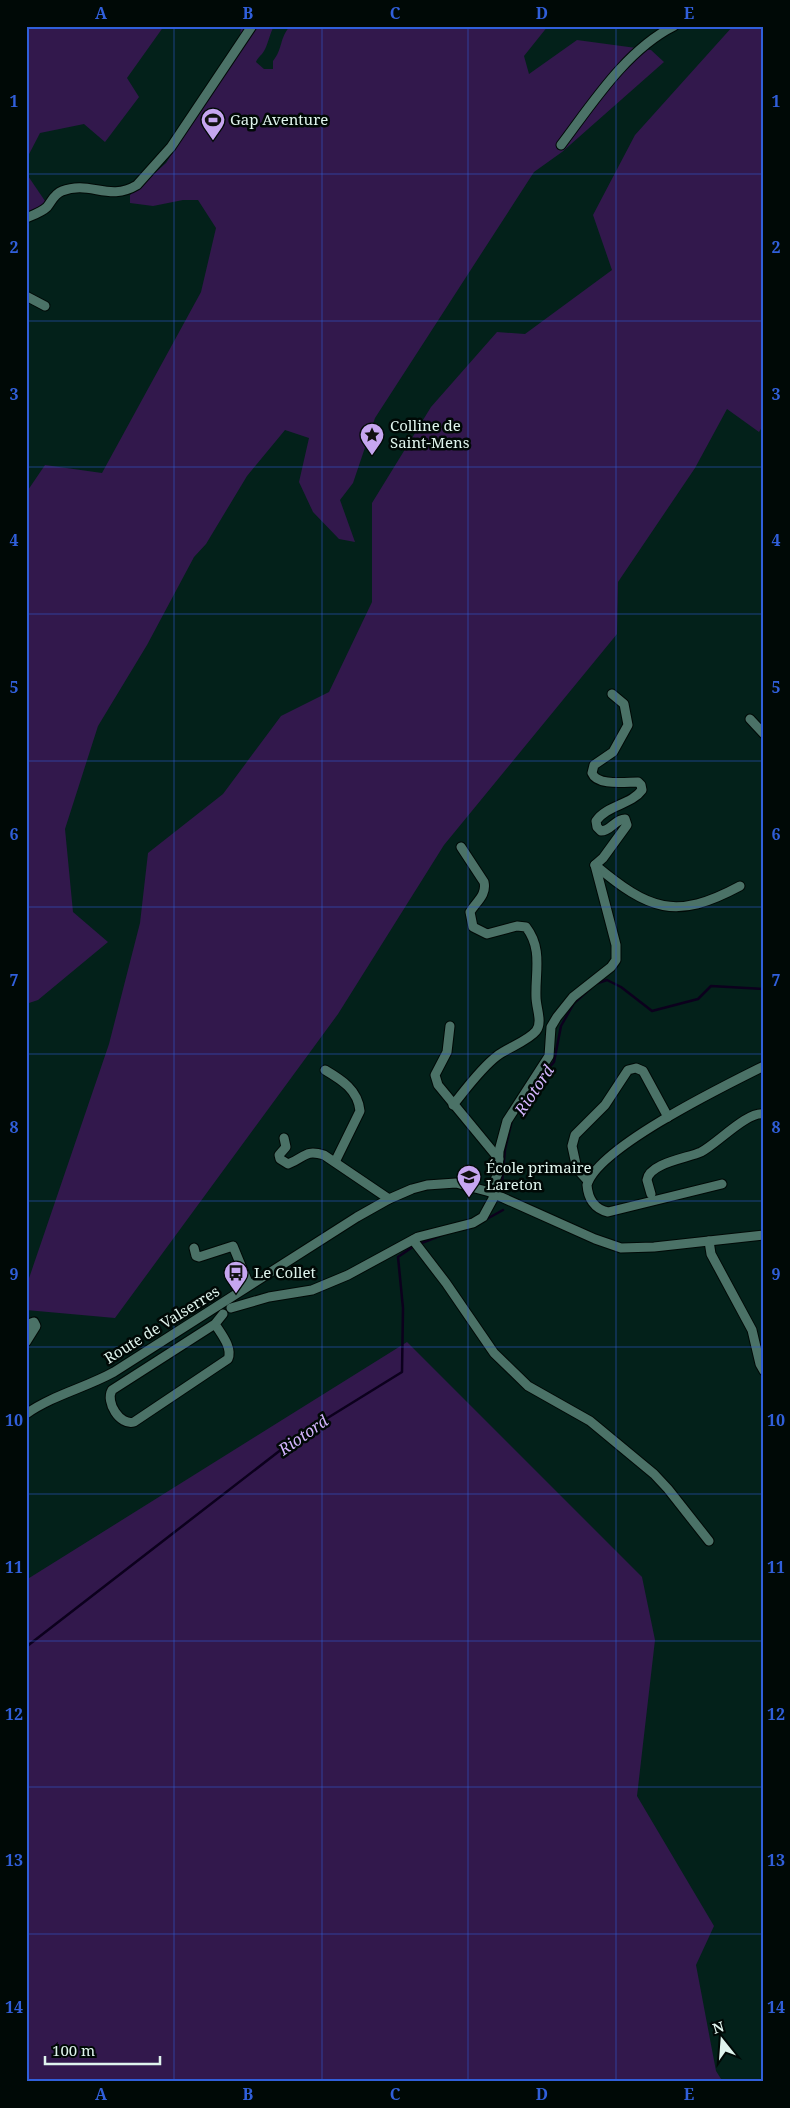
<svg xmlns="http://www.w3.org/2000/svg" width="790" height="2108" font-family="'Noto Serif',serif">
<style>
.green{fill:#32184c}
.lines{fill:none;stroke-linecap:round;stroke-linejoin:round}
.stream{stroke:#0c001d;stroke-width:2.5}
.minor-casing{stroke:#000906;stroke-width:11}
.minor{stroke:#4b7267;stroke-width:9}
.grid{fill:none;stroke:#305fda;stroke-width:1;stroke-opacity:0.55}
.labels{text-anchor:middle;stroke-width:5;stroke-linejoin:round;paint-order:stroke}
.poi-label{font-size:15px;fill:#dff4ed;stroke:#000906;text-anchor:start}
.street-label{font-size:15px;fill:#dff4ed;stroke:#000906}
.water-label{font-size:16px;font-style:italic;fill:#d3b5fd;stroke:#000906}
.neatline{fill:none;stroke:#305fda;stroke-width:2}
.grid-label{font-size:16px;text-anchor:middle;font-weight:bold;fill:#305fda}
</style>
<rect width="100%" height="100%" fill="#03211a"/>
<!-- green -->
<g class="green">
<path d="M26 26H164L127 78 139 97 105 142 84 124 40 133 26 160Z"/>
<path d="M241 26H274C270 33 267 47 264 51 261 56 258 57 256 62L264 69H273V61C283 49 279 39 290 26H548L524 56 529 74 577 40 651 50 664 62 562 152 534 172 375 418 353 483 340 500 355 542 339 539 313 512 299 482 309 438 285 430 247 476 206 544 194 557 147 645 98 726 65 829 73 912 108 942 38 1000 26 1004V493L45 465 102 473 201 292 216 228 198 200H183L153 206 130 203V195L166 163 239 50Z"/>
<path d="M733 26H764V424L759 432 727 409 695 468 618 582 617 634 444 845 338 1014 115 1318 26 1310V1287L109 1044 140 923 148 853 223 794 281 716 329 692 372 602V503L431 407 497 332 525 334 612 270 593 215 635 135Z"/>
<path d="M26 173 45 201 43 208 26 216Z"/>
<path d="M407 1342 642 1577 655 1640 637 1796 714 1926 696 1965 716 2071 723 2082H26V1580Z"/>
</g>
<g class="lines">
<!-- stream -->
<g class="stream">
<path d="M595 984 607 980 621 987 652 1011 698 999 711 986 764 989"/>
<path d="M537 1082 554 1062 561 1026 574 1003 591 988"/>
<path d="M502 1183 505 1149 512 1120"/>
<path d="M476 1225 503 1210"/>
<path d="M419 1244 442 1235"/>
<path d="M26 1647 300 1435 402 1372 403 1308 398 1257 414 1246"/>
</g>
<defs>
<g id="minor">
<path d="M561 145C592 104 626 50 674 26"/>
<path d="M26 218C33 215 42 212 47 207 52 201 54 194 62 191 90 180 109 202 137 185L171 147 252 26"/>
<path d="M26 296 45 306"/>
<path d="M750 719 764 734"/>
<path d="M595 865 603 858 627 825 625 819C615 819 611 831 601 831L597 827 596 821C607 805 631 805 642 790L641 785 638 782C625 782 597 786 592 773L594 765 613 752 628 725 624 704 612 694"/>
<path d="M595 865C649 910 675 921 740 886"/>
<path d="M450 1026 447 1052 435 1075 438 1085 499 1159"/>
<path d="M325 1070C342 1080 358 1090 360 1111L335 1162"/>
<path d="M453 1105C466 1089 481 1068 497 1056 507 1048 528 1041 536 1031 543 1022 536 1008 536 997 535 972 543 949 526 927L517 926 487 934 473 927 470 912C476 902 487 895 484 882L461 847"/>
<path d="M284 1138 286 1147 279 1155 280 1159 288 1164C305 1158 304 1149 324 1155L389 1199"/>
<path d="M588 1181 577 1169 572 1146 575 1135 605 1105 628 1070 636 1068 643 1071 668 1117"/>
<path d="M722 1184 608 1212C594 1209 588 1198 587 1185 598 1147 726 1085 764 1066"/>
<path d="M490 1192 498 1173 499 1151 507 1121 549 1056 551 1027 557 1017 573 997 611 967 616 960V945L595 865"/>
<path d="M651 1194 647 1180C649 1163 688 1158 701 1152 717 1144 747 1111 764 1114"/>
<path d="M413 1240 446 1283 494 1353 528 1386 590 1421 654 1474 668 1489 709 1541"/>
<path d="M709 1241 711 1254 752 1330 760 1364 764 1371"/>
<path d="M194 1248 196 1256 199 1257 233 1246 249 1285"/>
<path d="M231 1308 269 1297 312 1290 348 1275 418 1237 473 1223 483 1217 495 1195"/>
<path d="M215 1324C221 1334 233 1348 228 1359L134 1422C120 1426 105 1402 112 1390L215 1324 223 1314"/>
<path d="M26 1325 34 1322 36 1326 26 1342"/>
<path d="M26 1414C53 1395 85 1388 114 1372L357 1217 389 1199 412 1189 427 1185 456 1183 490 1192 595 1239 621 1248 654 1247 764 1235"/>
</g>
</defs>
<!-- minor casing -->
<use href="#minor" class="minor-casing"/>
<!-- minor -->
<use href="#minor" class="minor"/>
</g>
<!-- grid -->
<path class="grid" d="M174 26V2082M322 26V2082M468 26V2082M616 26V2082M26 174H764M26 321H764M26 467H764M26 614H764M26 761H764M26 907H764M26 1054H764M26 1201H764M26 1347H764M26 1494H764M26 1641H764M26 1787H764M26 1934H764"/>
<!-- icons -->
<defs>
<symbol id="stadium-pin" viewBox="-11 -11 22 30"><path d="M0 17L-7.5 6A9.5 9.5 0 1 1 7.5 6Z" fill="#c6a6f0" stroke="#000906"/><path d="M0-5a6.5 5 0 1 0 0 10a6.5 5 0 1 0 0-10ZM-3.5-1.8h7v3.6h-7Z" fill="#111"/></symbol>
<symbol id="sight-pin" viewBox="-11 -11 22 30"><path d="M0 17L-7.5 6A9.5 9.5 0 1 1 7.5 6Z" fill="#c6a6f0" stroke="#000906"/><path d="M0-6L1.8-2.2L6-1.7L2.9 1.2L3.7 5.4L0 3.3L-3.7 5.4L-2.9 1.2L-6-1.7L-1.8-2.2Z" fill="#111"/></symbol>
<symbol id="school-pin" viewBox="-11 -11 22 30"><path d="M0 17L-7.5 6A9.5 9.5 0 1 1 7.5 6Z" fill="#c6a6f0" stroke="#000906"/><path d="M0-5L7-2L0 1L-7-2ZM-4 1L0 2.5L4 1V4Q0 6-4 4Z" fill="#111"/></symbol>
<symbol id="bus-pin" viewBox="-11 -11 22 30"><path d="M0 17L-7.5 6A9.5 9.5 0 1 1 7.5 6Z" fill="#c6a6f0" stroke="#000906"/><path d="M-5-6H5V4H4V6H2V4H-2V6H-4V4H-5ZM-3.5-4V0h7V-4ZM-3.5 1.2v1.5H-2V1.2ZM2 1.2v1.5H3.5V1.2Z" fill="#111"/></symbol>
</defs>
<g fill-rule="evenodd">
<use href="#stadium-pin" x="199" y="106" width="28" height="38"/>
<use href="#sight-pin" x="358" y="421" width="28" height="38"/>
<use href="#school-pin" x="455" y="1163" width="28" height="38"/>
<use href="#bus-pin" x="222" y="1259" width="28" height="38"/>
</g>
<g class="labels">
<!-- poi labels -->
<g class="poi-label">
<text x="230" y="125">Gap Aventure</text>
<text x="390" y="431">Colline de<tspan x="390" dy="17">Saint-Mens</tspan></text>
<text x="486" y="1173">École primaire<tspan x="486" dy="17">Lareton</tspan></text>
<text x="254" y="1278">Le Collet</text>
</g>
<!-- street labels -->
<g class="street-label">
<text transform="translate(162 1325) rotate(-32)" y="5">Route de Valserres</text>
</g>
<!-- water labels -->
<g class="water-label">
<text transform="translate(534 1090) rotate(-56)" y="6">Riotord</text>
<text transform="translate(303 1435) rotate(-35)" y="6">Riotord</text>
</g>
</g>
<!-- border -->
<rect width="790" height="2108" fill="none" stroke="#000906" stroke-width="55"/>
<!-- north arrow -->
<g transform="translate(722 2040) rotate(343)" stroke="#000906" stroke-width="4" paint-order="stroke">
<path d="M0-4L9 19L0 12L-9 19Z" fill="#dff4ed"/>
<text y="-8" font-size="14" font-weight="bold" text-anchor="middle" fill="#dff4ed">N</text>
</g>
<!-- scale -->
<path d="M45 2056v8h115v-8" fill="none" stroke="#dff4ed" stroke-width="2.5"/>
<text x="52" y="2056" font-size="15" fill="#dff4ed" stroke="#000906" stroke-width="4" paint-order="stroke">100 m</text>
<rect x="28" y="28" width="734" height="2052" class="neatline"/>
<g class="grid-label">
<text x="101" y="19">A</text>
<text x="248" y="19">B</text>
<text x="395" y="19">C</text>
<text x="542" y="19">D</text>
<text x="689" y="19">E</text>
<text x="14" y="107">1</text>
<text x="776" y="107">1</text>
<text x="14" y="253">2</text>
<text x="776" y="253">2</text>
<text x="14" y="400">3</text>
<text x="776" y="400">3</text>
<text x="14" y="546">4</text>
<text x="776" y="546">4</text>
<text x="14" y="693">5</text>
<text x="776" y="693">5</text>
<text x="14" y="840">6</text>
<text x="776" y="840">6</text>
<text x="14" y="986">7</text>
<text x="776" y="986">7</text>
<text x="14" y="1133">8</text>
<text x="776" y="1133">8</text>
<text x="14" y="1280">9</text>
<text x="776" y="1280">9</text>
<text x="14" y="1426">10</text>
<text x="776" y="1426">10</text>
<text x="14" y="1573">11</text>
<text x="776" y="1573">11</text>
<text x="14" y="1720">12</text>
<text x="776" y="1720">12</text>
<text x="14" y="1866">13</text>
<text x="776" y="1866">13</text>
<text x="14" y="2013">14</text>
<text x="776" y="2013">14</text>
<text x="101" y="2100">A</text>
<text x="248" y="2100">B</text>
<text x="395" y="2100">C</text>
<text x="542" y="2100">D</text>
<text x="689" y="2100">E</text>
</g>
</svg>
